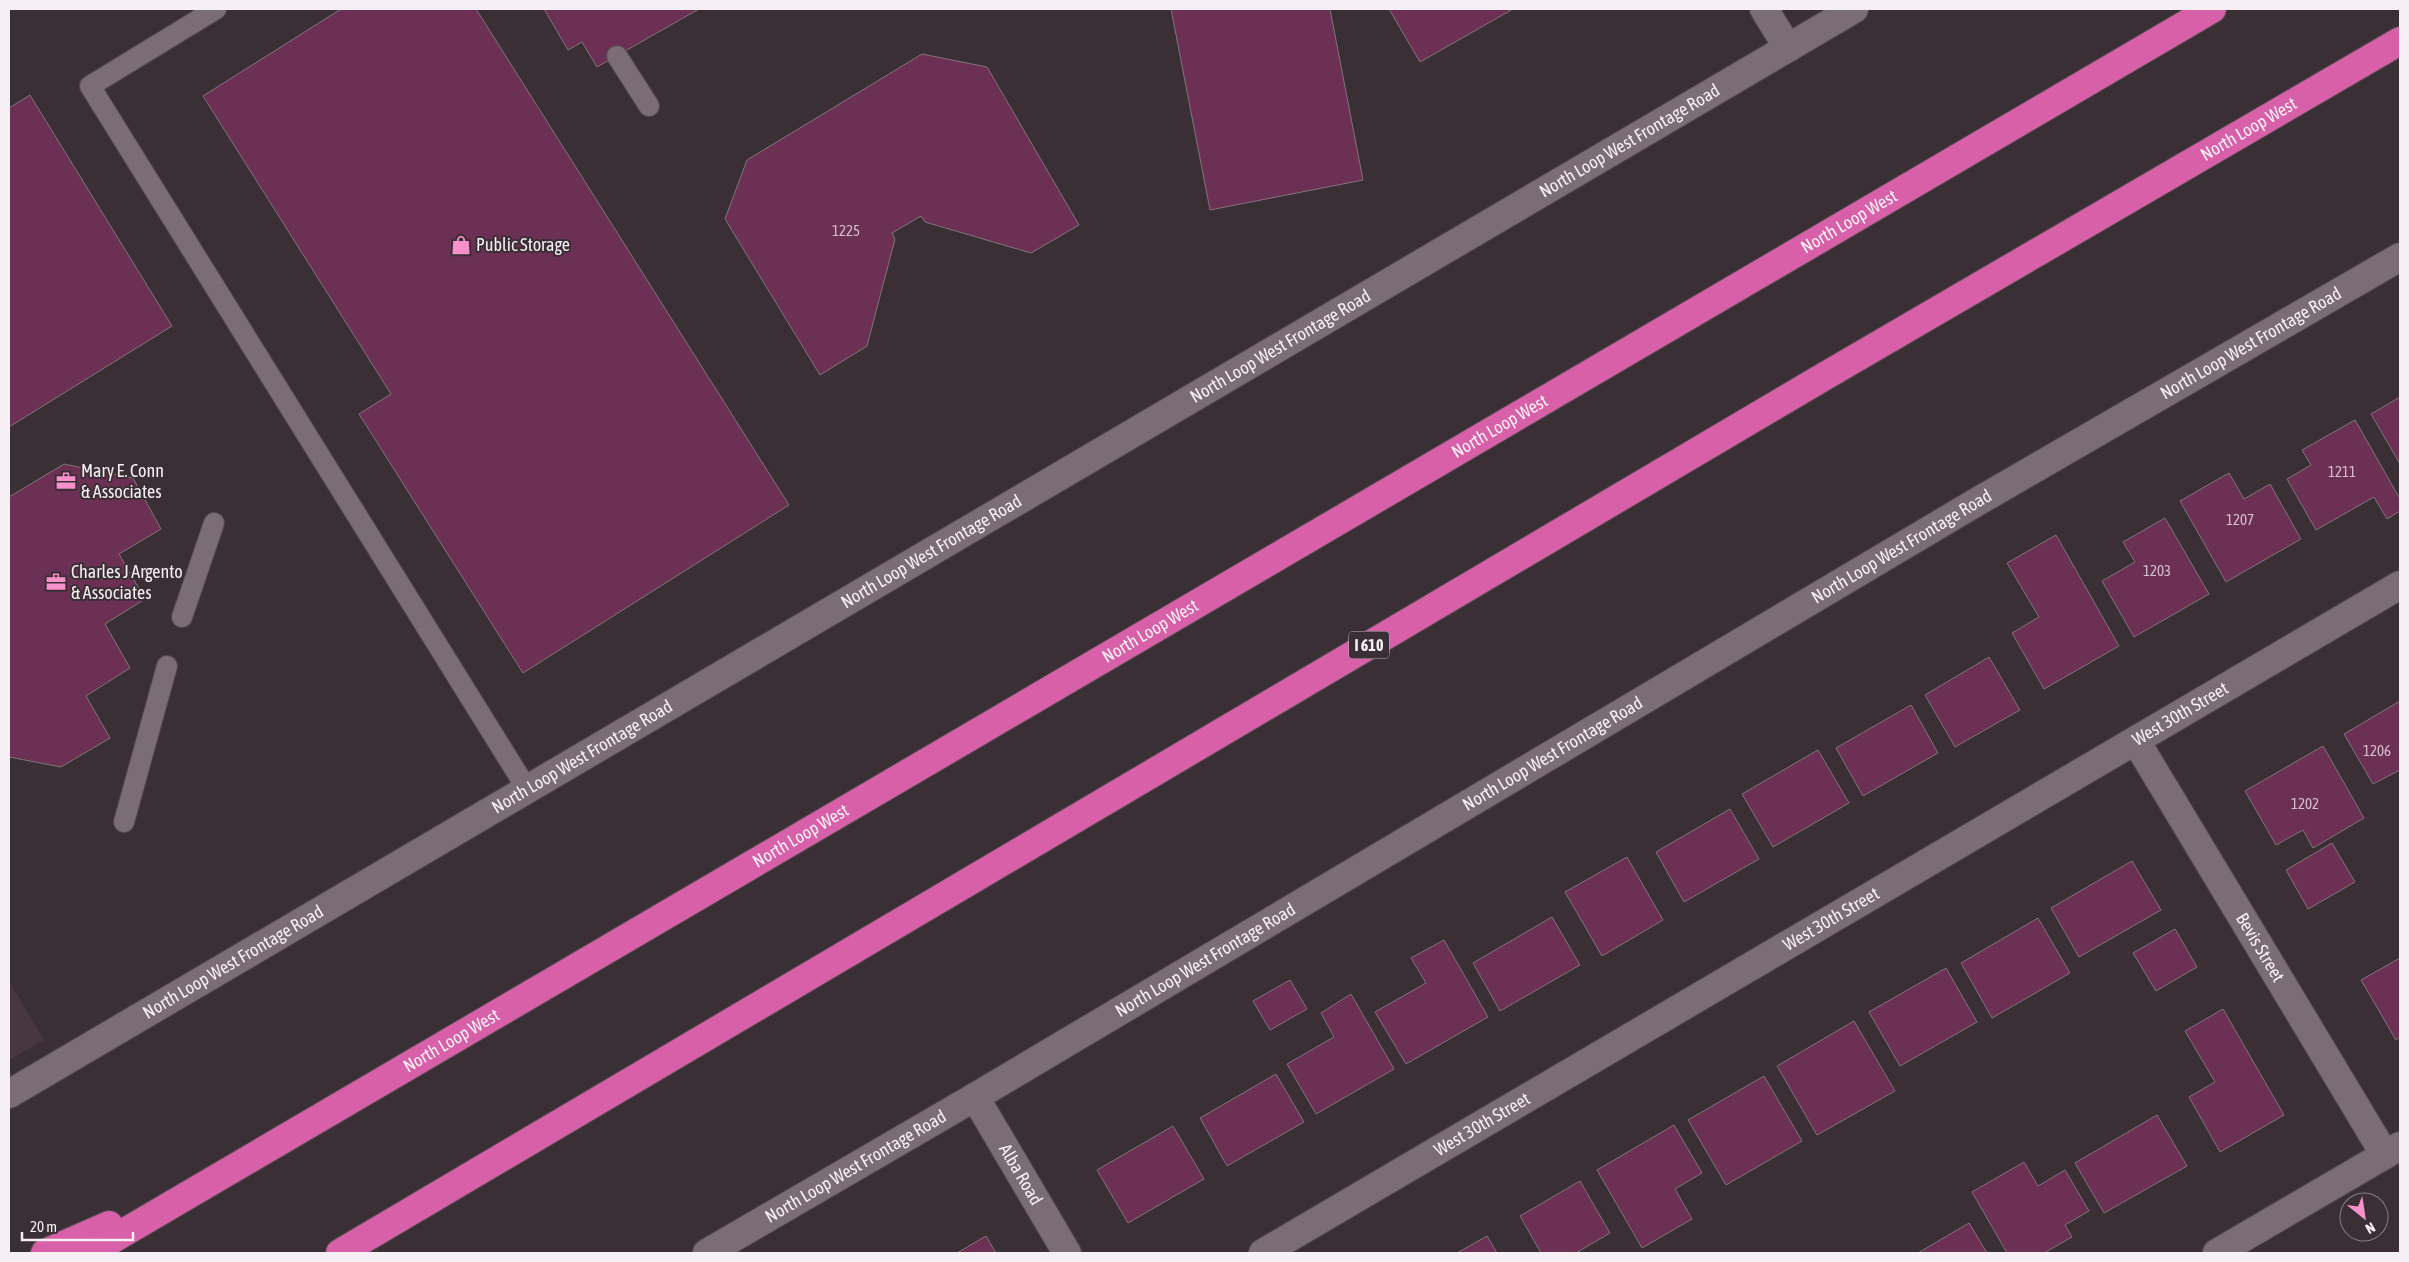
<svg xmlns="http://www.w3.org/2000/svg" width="2409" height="1262" font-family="'Asap Condensed',sans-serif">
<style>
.built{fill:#483740}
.building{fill:#6d3055;stroke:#80747a}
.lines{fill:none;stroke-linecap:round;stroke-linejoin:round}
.lane-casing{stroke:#544b50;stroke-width:22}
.street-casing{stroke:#544b50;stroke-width:30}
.secondary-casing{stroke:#544b50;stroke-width:30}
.highway-casing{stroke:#544b50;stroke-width:30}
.lane{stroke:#7a6d74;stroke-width:20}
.street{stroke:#7a6d74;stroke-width:28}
.secondary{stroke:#7a6d74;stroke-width:28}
.highway{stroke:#d760a8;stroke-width:28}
.labels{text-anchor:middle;stroke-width:4;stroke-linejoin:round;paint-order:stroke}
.number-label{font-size:15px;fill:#d4bfcc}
.shield{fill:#3a2f35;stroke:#beb5ba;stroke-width:1}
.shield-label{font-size:16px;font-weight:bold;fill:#f6eff3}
.street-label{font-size:18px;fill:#f6eff3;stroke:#3a2f35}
.poi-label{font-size:18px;fill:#f6eff3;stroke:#3a2f35;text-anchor:start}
</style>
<rect width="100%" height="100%" fill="#3a2f35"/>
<!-- built -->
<path class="built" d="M9 981 44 1040 9 1060Z"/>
<!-- building -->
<g class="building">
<path d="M341 9H476L789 505 523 673 359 414 391 394 203 96Z"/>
<path d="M544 9H699L597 67 582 42 568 50Z"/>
<path d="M1171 9H1330L1363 180 1210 210Z"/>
<path d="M1389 9H1513L1420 62Z"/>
<path d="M922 54 987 67 1079 225 1031 253 925 222 921 216 892 233 895 239 867 346 820 375 725 219 747 160Z"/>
<path d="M30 95 172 326 9 427V108Z"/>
<path d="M2400 397V464L2371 414Z"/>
<path d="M2355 420 2400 499V511L2387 519 2374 497 2316 530 2287 479 2311 465 2302 450Z"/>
<path d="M64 464 133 478 161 529 119 554 145 599 105 624 130 668 86 696 110 738 61 767 9 757V497Z"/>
<path d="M2229 473 2244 499 2270 484 2301 539 2226 582 2180 501Z"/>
<path d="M2165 518 2209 594 2134 637 2102 581 2135 562 2123 542Z"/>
<path d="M2056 535 2119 646 2044 689 2012 633 2039 617 2007 563Z"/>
<path d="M1989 657 2020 710 1955 747 1925 695Z"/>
<path d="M2400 701V770L2373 784 2344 734Z"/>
<path d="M1911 705 1938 753 1863 796 1836 748Z"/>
<path d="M2323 746 2364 818 2313 848 2303 830 2276 845 2245 791Z"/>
<path d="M1818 750 1849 803 1773 847 1742 794Z"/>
<path d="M1730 809 1759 859 1684 902 1656 852Z"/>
<path d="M2332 843 2355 882 2308 909 2286 870Z"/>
<path d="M1627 857 1663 920 1602 956 1565 892Z"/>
<path d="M2132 861 2161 910 2079 957 2051 908Z"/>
<path d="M1552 917 1580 965 1500 1011 1473 963Z"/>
<path d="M2038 918 2070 973 1992 1018 1961 963Z"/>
<path d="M2175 929 2197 967 2156 991 2133 953Z"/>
<path d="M1444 940 1488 1017 1406 1064 1375 1012 1426 983 1411 958Z"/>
<path d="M2400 958V1037L2396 1040 2361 980Z"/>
<path d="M1946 968 1977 1022 1900 1066 1869 1012Z"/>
<path d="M1290 980 1307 1009 1270 1030 1253 1001Z"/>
<path d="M1351 994 1394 1069 1316 1114 1287 1064 1334 1037 1321 1013Z"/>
<path d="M2223 1009 2284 1115 2220 1152 2189 1097 2215 1082 2185 1031Z"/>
<path d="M1854 1021 1895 1091 1817 1135 1777 1066Z"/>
<path d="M1276 1074 1304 1122 1227 1166 1200 1118Z"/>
<path d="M1764 1076 1802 1141 1726 1185 1688 1120Z"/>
<path d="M2157 1115 2187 1166 2104 1213 2075 1163Z"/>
<path d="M1674 1125 1702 1173 1675 1189 1692 1219 1642 1248 1597 1170Z"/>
<path d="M1173 1126 1204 1179 1128 1223 1097 1170Z"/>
<path d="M2024 1162 2038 1186 2065 1170 2089 1211 2065 1225 2072 1237 2044 1253H2007L1972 1192Z"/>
<path d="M1580 1181 1610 1233 1576 1253H1541L1520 1216Z"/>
<path d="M1969 1223 1987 1253H1918Z"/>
<path d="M986 1236 996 1253H957Z"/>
<path d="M1487 1236 1497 1253H1457Z"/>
</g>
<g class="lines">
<defs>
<g id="lane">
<path d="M216 9 90 86 527 789"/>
<path d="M617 56 649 106"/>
<path d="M182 617 214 523"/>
<path d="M124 822 167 666"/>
</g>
<g id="street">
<path d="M1764 9 1788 48"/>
<path id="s1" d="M2136 741 2385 1155"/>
<path id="s2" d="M1263 1253 2400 585"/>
<path d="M2217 1253 2400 1146"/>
</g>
<g id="secondary">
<path id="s3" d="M9 1094 1854 9"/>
<path id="s4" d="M975 1097 1067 1253"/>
<path id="s5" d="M707 1253 975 1097 1975 503 2400 257"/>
</g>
<g id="highway">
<path d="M45 1253 109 1225"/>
<path id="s6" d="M89 1253 2212 9"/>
<path id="s7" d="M340 1253 1825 376 2400 41"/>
</g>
</defs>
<!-- lane casing -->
<use href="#lane" class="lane-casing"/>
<!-- street casing -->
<use href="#street" class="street-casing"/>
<!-- secondary casing -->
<use href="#secondary" class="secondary-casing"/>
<!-- highway casing -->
<use href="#highway" class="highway-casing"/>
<!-- lane -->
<use href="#lane" class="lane"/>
<!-- street -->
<use href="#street" class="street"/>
<!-- secondary -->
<use href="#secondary" class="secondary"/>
<!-- highway -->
<use href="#highway" class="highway"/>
</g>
<!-- icons -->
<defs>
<symbol id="shop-bare" viewBox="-9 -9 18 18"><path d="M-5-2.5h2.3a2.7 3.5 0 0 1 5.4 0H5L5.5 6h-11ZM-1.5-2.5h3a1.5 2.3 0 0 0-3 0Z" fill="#f890cb" stroke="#3a2f35" stroke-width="2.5" paint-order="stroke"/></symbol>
<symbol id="office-bare" viewBox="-9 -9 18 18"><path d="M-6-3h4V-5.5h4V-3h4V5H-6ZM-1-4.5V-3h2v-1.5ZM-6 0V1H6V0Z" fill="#f890cb" stroke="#3a2f35" stroke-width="2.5" paint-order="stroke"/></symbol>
</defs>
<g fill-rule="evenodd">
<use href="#shop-bare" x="447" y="231" width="28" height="28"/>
<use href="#office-bare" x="52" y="467" width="28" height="28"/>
<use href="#office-bare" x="42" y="568" width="28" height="28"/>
</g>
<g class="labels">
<!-- number labels -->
<g class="number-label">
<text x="846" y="236">1225</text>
<text x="2342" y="477">1211</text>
<text x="2240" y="525">1207</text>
<text x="2157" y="576">1203</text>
<text x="2377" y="756">1206</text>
<text x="2305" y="809">1202</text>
</g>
<!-- shield labels -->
<rect class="shield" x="1349" y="631.5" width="40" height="27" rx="4"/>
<g class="shield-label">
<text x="1369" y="651">I 610</text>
</g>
<!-- street labels -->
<g class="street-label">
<text dy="6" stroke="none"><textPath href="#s7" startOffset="2215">North Loop West</textPath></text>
<text dy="6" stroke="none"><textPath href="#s3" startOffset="1880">North Loop West Frontage Road</textPath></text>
<text dy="6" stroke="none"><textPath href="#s6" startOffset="2040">North Loop West</textPath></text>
<text dy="6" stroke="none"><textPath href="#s5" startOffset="1792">North Loop West Frontage Road</textPath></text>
<text dy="6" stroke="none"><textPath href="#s3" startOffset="1475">North Loop West Frontage Road</textPath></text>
<text dy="6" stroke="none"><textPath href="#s6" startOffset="1635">North Loop West</textPath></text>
<text dy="6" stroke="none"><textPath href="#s5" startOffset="1388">North Loop West Frontage Road</textPath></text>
<text dy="6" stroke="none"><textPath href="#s3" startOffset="1070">North Loop West Frontage Road</textPath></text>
<text dy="6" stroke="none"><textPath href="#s6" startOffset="1230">North Loop West</textPath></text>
<text dy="6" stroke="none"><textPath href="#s2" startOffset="1064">West 30th Street</textPath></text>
<text dy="6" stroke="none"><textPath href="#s5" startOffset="982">North Loop West Frontage Road</textPath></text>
<text dy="6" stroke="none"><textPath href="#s3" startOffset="665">North Loop West Frontage Road</textPath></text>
<text dy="6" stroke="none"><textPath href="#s6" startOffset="825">North Loop West</textPath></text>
<text dy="6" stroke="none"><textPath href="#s2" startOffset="659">West 30th Street</textPath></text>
<text dy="6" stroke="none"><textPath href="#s1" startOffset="241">Bevis Street</textPath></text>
<text dy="6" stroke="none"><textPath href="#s5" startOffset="578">North Loop West Frontage Road</textPath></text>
<text dy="6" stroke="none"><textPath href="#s3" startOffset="260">North Loop West Frontage Road</textPath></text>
<text dy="6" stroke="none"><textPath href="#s6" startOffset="420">North Loop West</textPath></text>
<text dy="6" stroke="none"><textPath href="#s2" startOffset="254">West 30th Street</textPath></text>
<text dy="6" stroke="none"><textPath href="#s5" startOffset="172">North Loop West Frontage Road</textPath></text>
<text dy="6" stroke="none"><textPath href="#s4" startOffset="90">Alba Road</textPath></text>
</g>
<!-- poi labels -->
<g class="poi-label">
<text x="476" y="251">Public Storage</text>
<text x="81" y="477">Mary E. Conn<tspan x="81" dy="21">&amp; Associates</tspan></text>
<text x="71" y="578">Charles J Argento<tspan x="71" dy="21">&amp; Associates</tspan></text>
</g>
</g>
<!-- border -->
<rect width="2409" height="1262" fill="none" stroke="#f6eff3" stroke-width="20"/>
<!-- north arrow -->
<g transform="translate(2364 1217) rotate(150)"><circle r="24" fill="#3a2f35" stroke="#857c81"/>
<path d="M0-4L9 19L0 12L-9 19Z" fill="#f890cb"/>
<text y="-8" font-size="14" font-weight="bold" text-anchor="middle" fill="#f6eff3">N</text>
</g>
<!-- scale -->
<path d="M22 1232v8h111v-8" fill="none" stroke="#f6eff3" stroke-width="2.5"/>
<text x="30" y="1232" font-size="15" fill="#f6eff3" stroke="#3a2f35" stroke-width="4" paint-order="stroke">20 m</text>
</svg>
